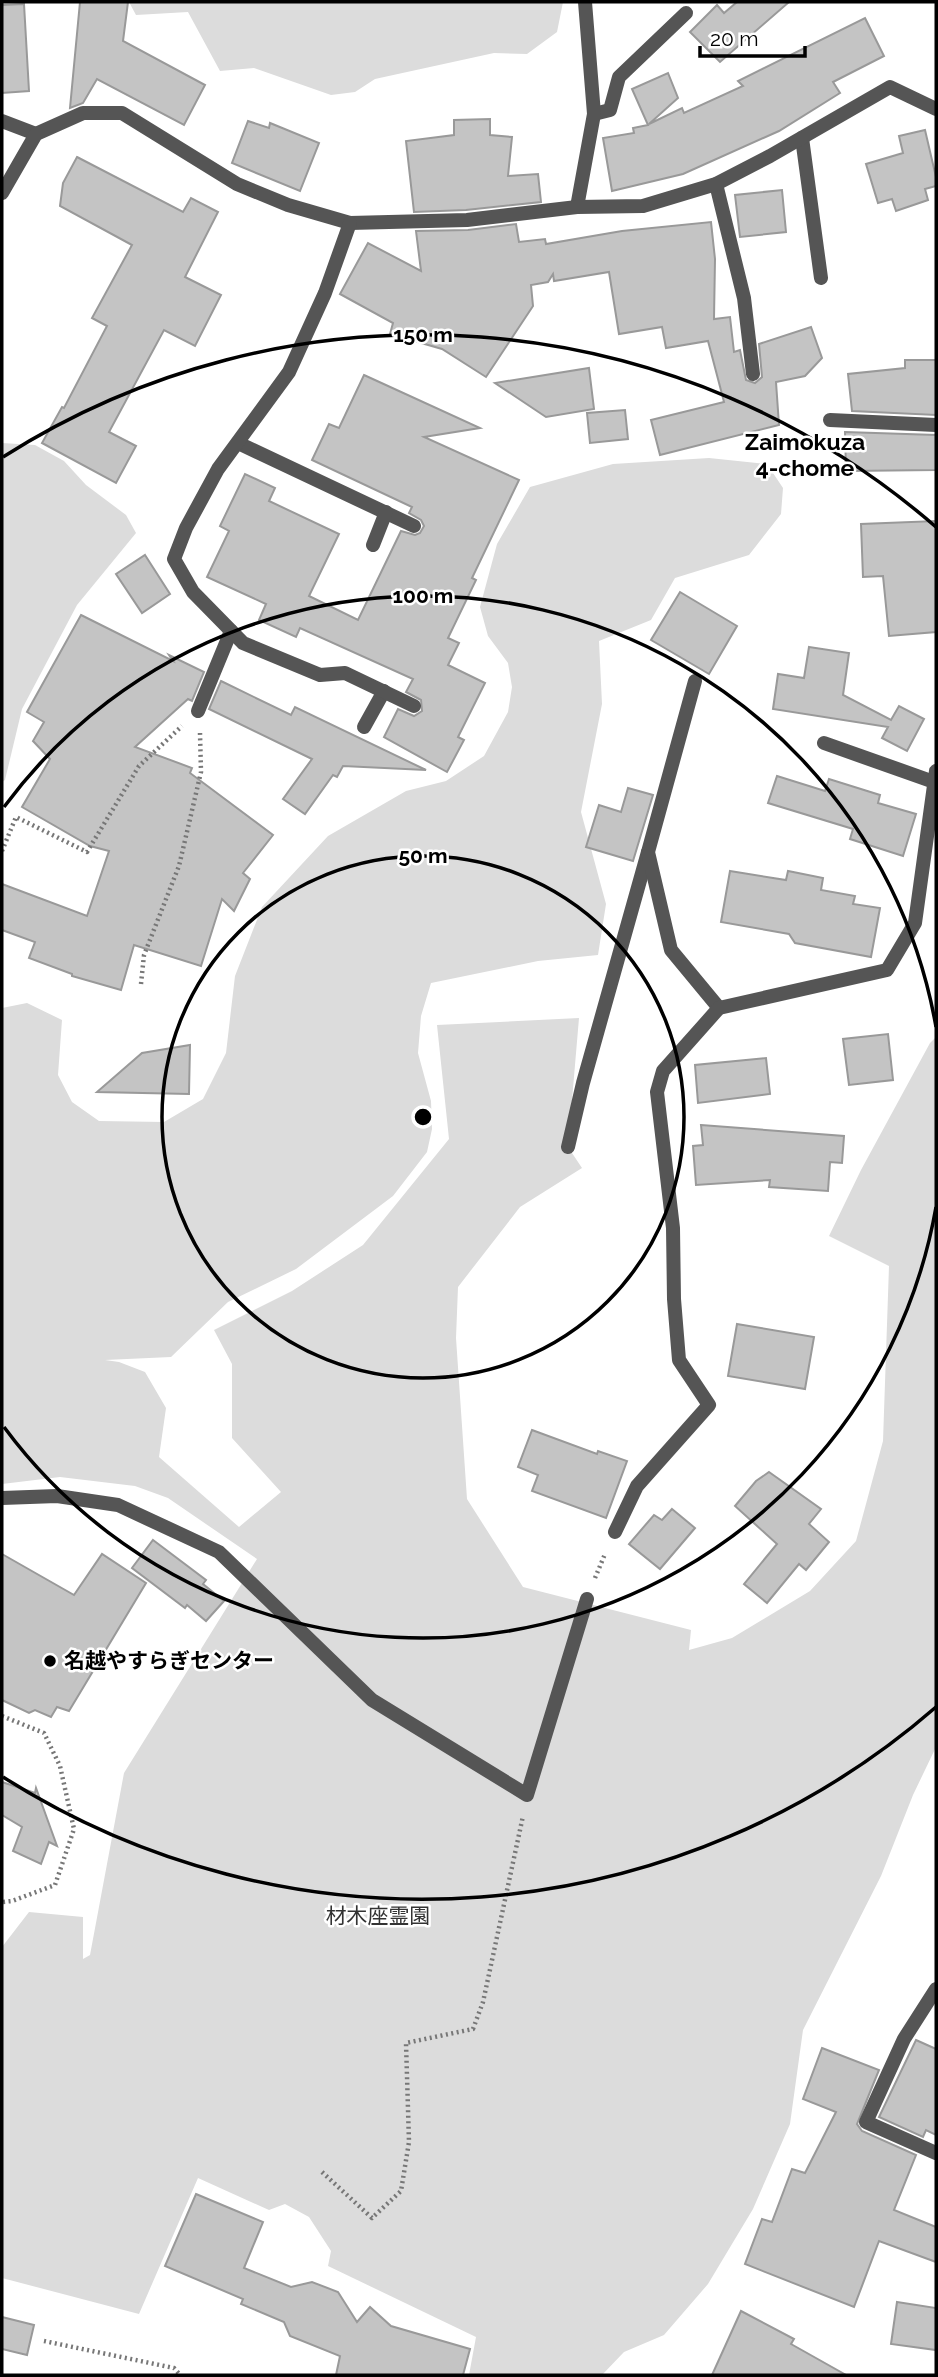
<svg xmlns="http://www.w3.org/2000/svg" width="938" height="2377" font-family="Raleway,'Noto Sans JP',sans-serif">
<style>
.green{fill:#dcdcdc}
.building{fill:#c4c4c4;stroke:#999;stroke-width:2}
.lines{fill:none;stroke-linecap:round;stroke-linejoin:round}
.path{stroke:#777;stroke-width:4.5;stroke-dasharray:2 3.5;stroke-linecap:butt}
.service{stroke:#555;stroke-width:14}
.minor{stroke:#555;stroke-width:14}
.ring{fill:none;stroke:#000;stroke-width:3.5}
.poi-dot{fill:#000;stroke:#fff;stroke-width:2.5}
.labels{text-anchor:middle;stroke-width:5;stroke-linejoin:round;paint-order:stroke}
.poi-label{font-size:21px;font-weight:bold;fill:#000;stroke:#fff;text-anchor:start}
.park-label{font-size:21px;fill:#333;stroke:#fff}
.neighbourhood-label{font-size:23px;font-weight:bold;fill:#000;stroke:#fff}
.centre{fill:#000;stroke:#fff;stroke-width:3.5}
.ring-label{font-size:21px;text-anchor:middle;font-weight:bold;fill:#000;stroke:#fff;stroke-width:5;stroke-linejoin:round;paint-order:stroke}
</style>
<rect width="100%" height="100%" fill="#fff"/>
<!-- green -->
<g class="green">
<path d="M129 2H563L557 32 527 54 494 53 375 79 355 92 331 95 254 68 220 71 188 12 136 15Z"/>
<path d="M2 443 35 445 64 461 86 485 126 515 136 533 77 605 22 709 5 780 2 782Z"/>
<path d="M709 458 767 464 783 488 781 514 749 555 675 578 651 620 599 641 602 704 581 812 606 904 598 955 538 961 431 983 421 1016 418 1053 431 1101 432 1129 427 1152 393 1196 296 1269 228 1302 171 1357 105 1360 119 1362 145 1372 166 1408 159 1457 239 1527 281 1492 232 1438V1364L214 1330 292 1291 363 1245 449 1139 437 1025 579 1018 568 1147 582 1168 520 1207 458 1287 456 1338 467 1499 523 1587 691 1630 689 1650 732 1638 810 1591 856 1541 883 1441 889 1266 829 1236 861 1170 930 1043 936 1037V1747L913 1795 881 1876 803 2030 790 2124 753 2209 708 2284 664 2335 624 2352 602 2375H469L476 2337 328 2266 331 2251 309 2217 285 2204 269 2210 198 2178 139 2314 2 2278V1947L29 1912 83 1917V1959L90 1955 124 1773 257 1559 168 1498 135 1486 60 1477 2 1484V1008L27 1003 62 1020 58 1075 72 1102 99 1121 164 1122 203 1099 226 1053 235 976 262 907 328 836 406 791 446 781 484 756 508 712 512 687 508 663 488 636 480 607 497 544 530 487 613 464Z"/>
</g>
<!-- building -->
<g class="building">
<path d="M80 2H128L123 41 205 85 184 125 97 79 83 103 70 108Z"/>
<path d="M737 2H789L720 62 690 32 717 5 724 13Z"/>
<path d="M24 4 29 91 2 93V5Z"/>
<path d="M865 18 884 56 833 82 840 93 779 131 683 174 612 191 603 138 634 133 633 128 648 125 632 89 668 73 678 98 649 124 682 108 684 113 743 86 738 81Z"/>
<path d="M490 119V135L512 137 508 176 538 174 541 202 466 210 414 212 406 141 454 135V120Z"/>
<path d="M248 121 269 128 270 123 319 143 300 191 232 163Z"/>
<path d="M925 130 936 177V186L925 189 928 200 896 211 892 199 878 203 866 164 903 153 899 136Z"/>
<path d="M77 157 183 212 191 198 218 212 185 277 221 295 195 346 164 330 109 432 136 446 116 483 42 443 62 407 64 408 107 326 92 318 132 245 60 206 63 183Z"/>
<path d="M782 190 786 232 740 237 735 195Z"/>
<path d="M711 222 715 259 714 319 730 317 734 352 740 350 746 380 755 383 762 377 759 344 811 327 822 358 805 376 776 382 779 425 660 455 651 420 724 402 723 398 708 341 666 348 662 327 619 334 609 272 554 281 553 274 548 282 531 285 533 306 486 377 442 349 390 334 393 323 340 294 368 243 421 271 416 231 468 230 516 224 519 242 545 239 546 244 622 231Z"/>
<path d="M905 360H936V415L852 411 848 374 905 368Z"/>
<path d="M589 368 594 409 546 417 495 383Z"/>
<path d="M364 375 480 428 424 437 519 480 472 578 476 580 448 638 459 643 448 665 485 683 458 737 464 740 447 772 384 737 398 709 414 716 422 711 421 700 406 692 413 679 300 628 296 637 259 620 266 604 207 577 229 531 220 526 245 474 275 488 269 501 339 534 309 596 358 620 401 531 415 535 420 533 424 526 421 520 409 513 412 507 312 460 329 424 339 428Z"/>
<path d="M625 410 628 439 590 443 587 413Z"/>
<path d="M845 432 936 435V470L846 471Z"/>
<path d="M936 521V632L889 636 883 576 863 577 861 524Z"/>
<path d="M145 555 170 594 142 613 116 574Z"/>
<path d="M680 592 737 626 709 674 651 640Z"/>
<path d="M81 615 173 661 169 655 204 672 192 701 188 699 135 747 192 768 190 773 273 835 243 873 250 879 234 911 222 899 201 966 134 945 121 990 72 976V974L29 958 35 942 2 930V884L87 916 109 851 90 846 22 807 50 759 33 741 44 722 27 712Z"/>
<path d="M809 647 849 653 843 695 891 720 899 706 924 719 907 751 882 738 888 727 773 709 778 674 804 678Z"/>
<path d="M221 681 291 715 295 707 426 770 343 766 337 777 333 775 305 814 283 799 312 759 209 709Z"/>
<path d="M777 776 825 791 829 779 880 795 878 803 916 814 903 856 850 839 853 829 768 803Z"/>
<path d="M628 788 653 795 633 861 586 847 599 805 621 812Z"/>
<path d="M730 871 786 880 788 871 823 878 821 890 855 896 853 904 880 908 871 957 795 943 789 934 721 922Z"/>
<path d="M888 1034 893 1080 849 1085 843 1039Z"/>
<path d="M190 1045 189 1094 97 1092 142 1053Z"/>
<path d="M766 1058 770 1094 698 1103 695 1065Z"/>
<path d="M701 1125 844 1136 842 1163 830 1162 828 1191 769 1187 770 1180 696 1185 693 1146 703 1145Z"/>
<path d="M737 1324 814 1337 805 1389 728 1376Z"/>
<path d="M532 1430 597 1454 598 1451 627 1461 606 1518 532 1491 538 1475 518 1467Z"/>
<path d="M769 1472 821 1509 809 1524 829 1542 806 1570 799 1564 767 1603 744 1584 777 1544 735 1506 756 1481Z"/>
<path d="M672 1509 695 1528 660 1569 629 1544 654 1515 662 1520Z"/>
<path d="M153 1540 206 1580 203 1584 224 1601 206 1621 187 1605 185 1608 132 1568Z"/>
<path d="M2 1554 74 1595 102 1554 146 1583 69 1711 57 1707 51 1717 35 1710 29 1713 2 1700Z"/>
<path d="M2 1782 35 1793 36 1788 57 1846 49 1842 41 1864 13 1851 22 1827 2 1815Z"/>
<path d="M916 2040 936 2049V2135L926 2130 923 2137 879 2117Z"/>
<path d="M822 2048 879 2070 857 2124 862 2131 916 2155 894 2210 936 2227V2262L879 2241 854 2307 745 2264 762 2219 772 2222 792 2169 805 2173 836 2112 803 2099Z"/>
<path d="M196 2194 263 2222 244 2268 291 2287 312 2282 338 2292 357 2322 370 2307 391 2326 470 2349 463 2375H336L340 2356 290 2336 284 2322 241 2304 243 2299 165 2266Z"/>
<path d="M897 2302 936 2308V2350L891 2344Z"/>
<path d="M741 2311 794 2339 791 2344 846 2375H712Z"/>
<path d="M2 2317 34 2325 27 2355 2 2349Z"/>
</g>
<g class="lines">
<!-- path -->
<g class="path">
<path d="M2 851 16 817 87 852 139 766 182 726"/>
<path d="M141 984 144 955 179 866 201 772 200 733"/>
<path d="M595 1578 605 1554"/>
<path d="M2 1716 44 1733 60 1766 74 1829 55 1885 12 1901 2 1902"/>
<path d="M322 2172 372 2218 401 2191 409 2142 406 2043 473 2029 483 2002 523 1816"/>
<path d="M44 2341 174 2368 180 2375"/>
</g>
<!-- service -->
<g class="service">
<path d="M594 114 610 110 619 77 686 13"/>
<path d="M2 121 36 134"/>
<path d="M802 138 821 278"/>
<path d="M716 184 744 298 753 374"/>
<path d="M577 207 594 114 585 2"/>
<path d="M830 420 936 425"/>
<path d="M238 443 414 526"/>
<path d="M373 545 386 512"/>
<path d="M198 711 231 631"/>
<path d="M364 727 384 691"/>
<path d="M824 743 934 782"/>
<path d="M568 1147 583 1083 648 852"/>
<path d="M936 1989 904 2039 866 2122 936 2153"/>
</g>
<!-- minor -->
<g class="minor">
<path d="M2 193 36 134 83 113H122L237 184 288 205 350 223 467 220 577 207 643 206 716 184 770 156 890 87 936 109"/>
<path d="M350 223 325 293 289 372 218 469 186 528 174 559 193 592 243 643 320 675 345 673 414 706"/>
<path d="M695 681 648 852 671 950 719 1008"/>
<path d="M2 1498 57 1496 118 1505 219 1552 372 1700 527 1795 587 1599"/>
<path d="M615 1532 637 1486 709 1405 679 1360 674 1299 673 1228 657 1092 663 1071 719 1008 887 970 915 923 936 771"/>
</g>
</g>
<!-- distance rings -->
<g class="ring">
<circle cx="423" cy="1117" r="261"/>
<path d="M936 1207A521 521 0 0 1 4 1427M4 807A521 521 0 0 1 936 1027"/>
<path d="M936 1707A782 782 0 0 1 3 1777M3 457A782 782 0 0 1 936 527"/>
</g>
<!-- markers -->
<circle class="poi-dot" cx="50" cy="1661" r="7"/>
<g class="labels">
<!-- poi labels -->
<g class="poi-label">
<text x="64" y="1668">名越やすらぎセンター</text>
</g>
<!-- park labels -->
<g class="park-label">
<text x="378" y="1923">材木座霊園</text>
</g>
<!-- neighbourhood labels -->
<g class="neighbourhood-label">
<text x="805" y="450">Zaimokuza<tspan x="805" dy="26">4-chome</tspan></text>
</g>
</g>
<circle cx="423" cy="1117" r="10" class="centre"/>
<g class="ring-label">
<text x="423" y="342">150 m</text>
<text x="423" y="603">100 m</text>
<text x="423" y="863">50 m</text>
</g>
<!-- border -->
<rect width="938" height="2377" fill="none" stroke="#000000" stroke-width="7"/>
<!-- scale -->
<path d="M700 46v10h105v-10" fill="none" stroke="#000000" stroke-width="3.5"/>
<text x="710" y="46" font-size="21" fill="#000000" stroke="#ffffff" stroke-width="5" paint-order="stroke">20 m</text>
</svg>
